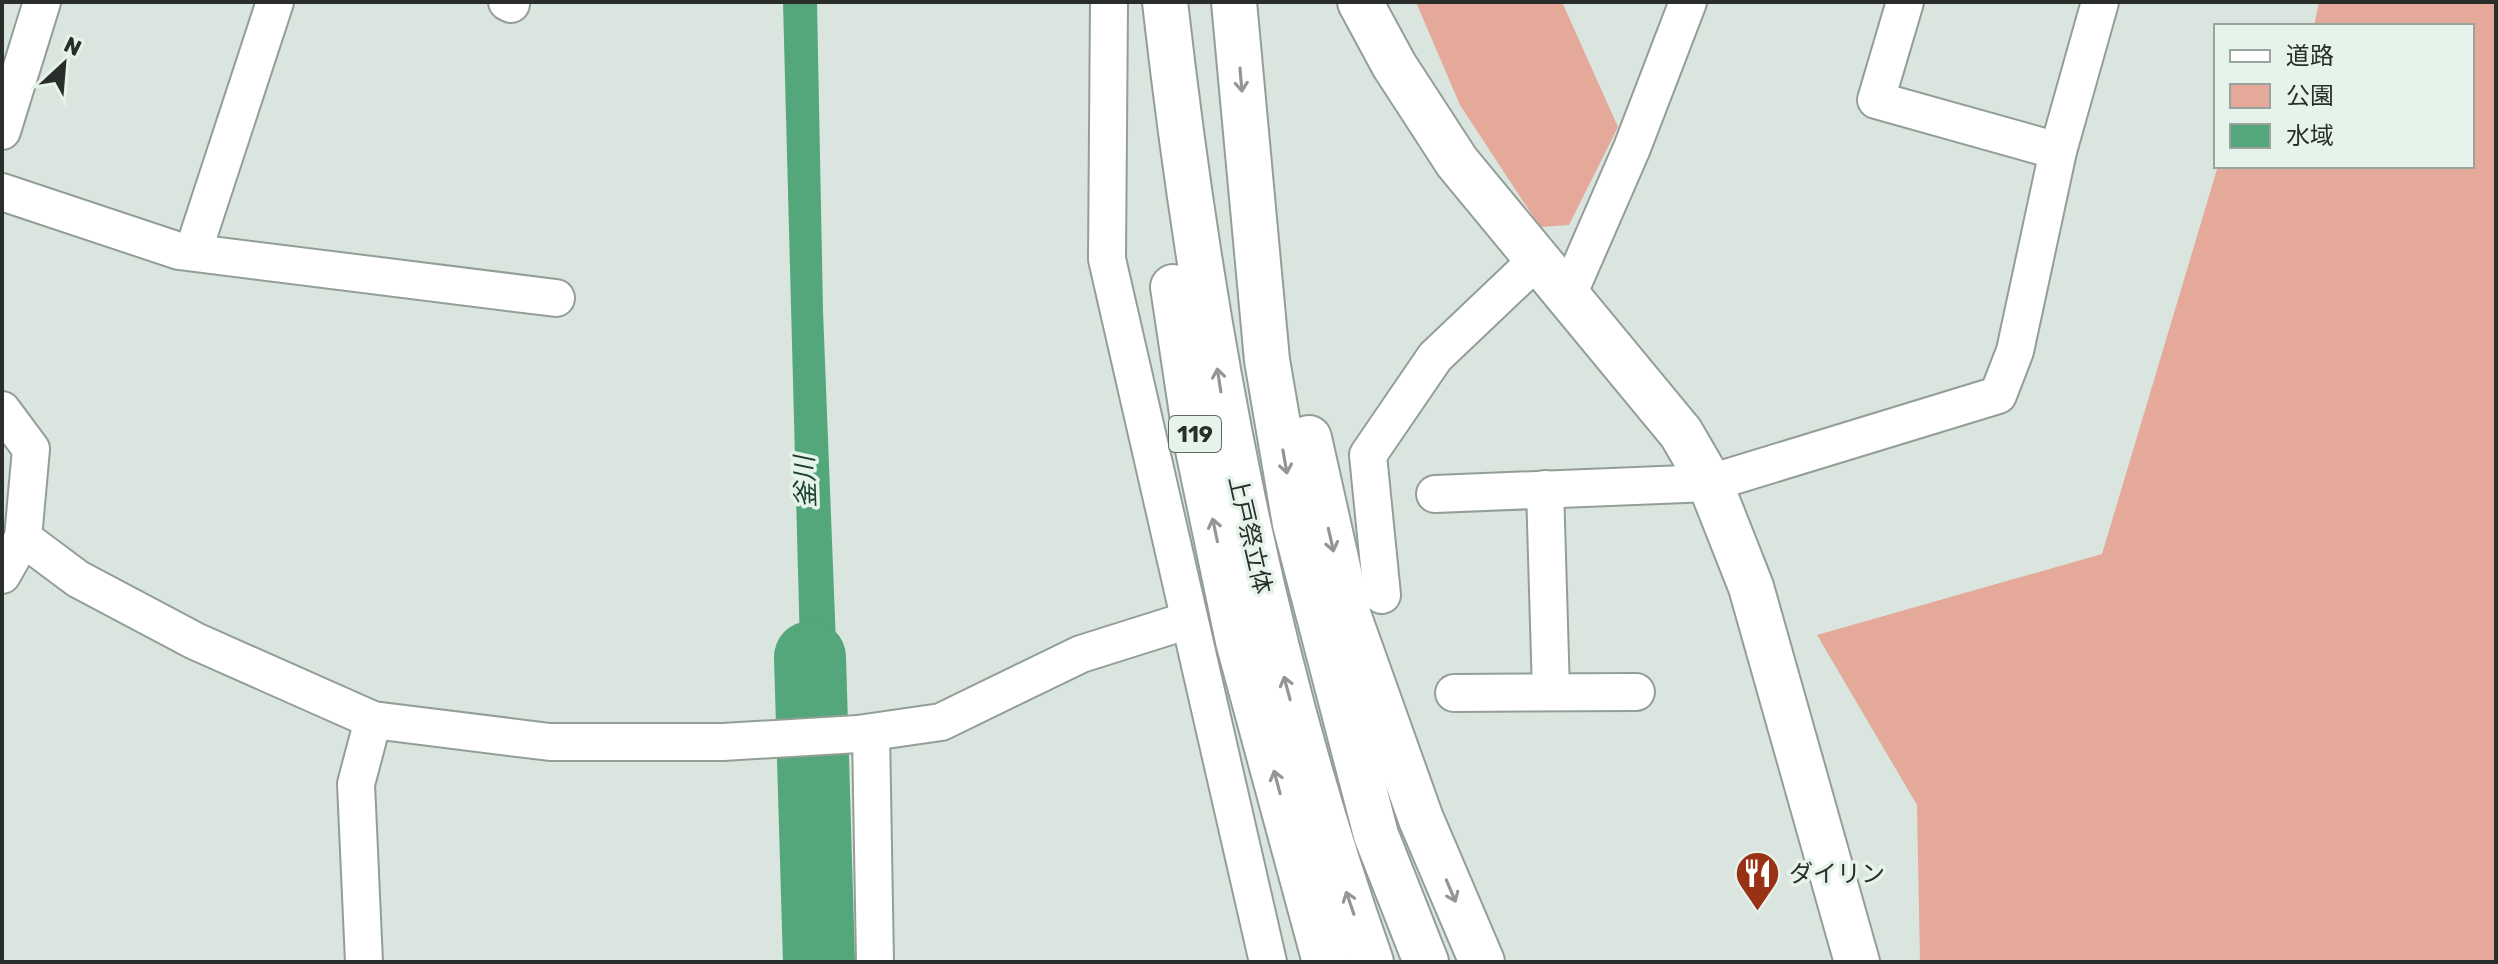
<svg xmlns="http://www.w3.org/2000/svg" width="2498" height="964" font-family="Rubik,'Noto Sans JP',sans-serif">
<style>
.green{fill:#e5a999}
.water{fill:#54a77a}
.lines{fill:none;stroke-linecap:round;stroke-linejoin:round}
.river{stroke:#54a77a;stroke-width:72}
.minor-casing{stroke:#939e97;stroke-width:40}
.tertiary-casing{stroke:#939e97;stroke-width:48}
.trunk-casing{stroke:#939e97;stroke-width:48}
.minor{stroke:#fff;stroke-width:36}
.tertiary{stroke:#fff;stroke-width:44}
.trunk{stroke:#fff;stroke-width:44}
.oneway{stroke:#949695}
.labels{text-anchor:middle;stroke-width:7;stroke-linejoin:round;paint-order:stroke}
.shield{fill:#e6f3eb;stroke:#626965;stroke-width:2}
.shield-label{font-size:22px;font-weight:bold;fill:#292e2b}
.street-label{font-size:24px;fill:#292e2b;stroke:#e6f3eb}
.poi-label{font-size:24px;fill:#292e2b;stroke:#e6f3eb;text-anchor:start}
.water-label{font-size:26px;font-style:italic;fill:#1b3f2b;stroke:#e6f3eb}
</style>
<rect width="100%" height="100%" fill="#d9e5de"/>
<!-- green -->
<g class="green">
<path d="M1416 2H1562L1618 127 1569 225 1540 227 1460 105Z"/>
<path d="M2319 2H2496V962H1920L1917 805 1817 635 2102 554 2218 166H2472V26H2314Z"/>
</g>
<!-- water -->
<g class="water">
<path d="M783 2H817L823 311 839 721 802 723Z"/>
<path d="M841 773 846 962H814L810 774Z"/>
</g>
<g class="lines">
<!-- river -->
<path class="river" d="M810 657 819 962"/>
<defs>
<g id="minor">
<path d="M507 2 511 4"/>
<path d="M1109 2 1107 259 1268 962"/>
<path d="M1905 2 1876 100 2058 151"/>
<path d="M2 131 42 2"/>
<path d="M2 192 179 251 556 298"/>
<path d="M193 252 275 2"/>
<path d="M1568 295 1632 148 1688 2"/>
<path d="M2 410 31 449 23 538 2 575"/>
<path d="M1545 489 1551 692"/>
<path d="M1435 494 1710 483 1998 395 2015 351 2058 151 2100 2"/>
<path d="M23 538 78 579 195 641 373 720 550 742H723L858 734 941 722 1081 654 1189 620"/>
<path d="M1382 595 1368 455 1435 357 1537 260"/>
<path d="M1454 693 1636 692"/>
<path d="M871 733 875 962"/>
<path d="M364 962 356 784 373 720"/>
</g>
<path id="tertiary" d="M1360 2 1394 65 1457 162 1681 433 1710 483 1751 587 1857 962"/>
<g id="trunk">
<path d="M1165 2C1202 328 1261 652 1371 962"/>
<path d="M1234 2 1267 360 1295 524 1376 835 1426 962"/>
<path d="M1173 287 1196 440 1238 641 1325 962"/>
<path d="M1309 438 1349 617 1421 819 1482 962"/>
</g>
</defs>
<!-- minor casing -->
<use href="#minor" class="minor-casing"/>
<!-- tertiary casing -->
<use href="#tertiary" class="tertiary-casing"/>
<!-- trunk casing -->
<use href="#trunk" class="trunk-casing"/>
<!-- minor -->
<use href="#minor" class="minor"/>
<!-- tertiary -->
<use href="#tertiary" class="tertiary"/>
<!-- trunk -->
<use href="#trunk" class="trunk"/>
</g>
<!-- one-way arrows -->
<defs><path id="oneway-shaft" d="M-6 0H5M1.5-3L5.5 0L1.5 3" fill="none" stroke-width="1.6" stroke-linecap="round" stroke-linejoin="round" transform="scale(2)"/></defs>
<g class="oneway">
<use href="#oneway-shaft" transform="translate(1241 80) rotate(85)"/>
<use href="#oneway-shaft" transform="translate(1219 380) rotate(-99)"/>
<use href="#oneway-shaft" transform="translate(1285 462) rotate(80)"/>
<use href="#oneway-shaft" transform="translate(1215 530) rotate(-102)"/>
<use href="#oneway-shaft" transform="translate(1331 540) rotate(77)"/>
<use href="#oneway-shaft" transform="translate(1287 688) rotate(-105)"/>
<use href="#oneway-shaft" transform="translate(1277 782) rotate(-105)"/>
<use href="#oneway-shaft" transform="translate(1451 891) rotate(67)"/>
<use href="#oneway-shaft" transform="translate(1350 903) rotate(-109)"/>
</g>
<!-- icons -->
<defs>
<symbol id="restaurant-pin" viewBox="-11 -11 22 30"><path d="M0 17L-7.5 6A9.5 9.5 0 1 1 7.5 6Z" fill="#993115" stroke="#e6f3eb"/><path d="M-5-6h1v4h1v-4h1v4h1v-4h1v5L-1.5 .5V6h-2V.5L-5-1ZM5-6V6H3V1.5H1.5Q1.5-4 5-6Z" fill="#fff"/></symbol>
</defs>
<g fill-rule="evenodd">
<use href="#restaurant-pin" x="1732" y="848" width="51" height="69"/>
</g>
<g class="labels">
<!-- shield labels -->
<rect class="shield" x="1169" y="416" width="52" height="36" rx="6"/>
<g class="shield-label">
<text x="1195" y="442">119</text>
</g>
<!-- street labels -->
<g class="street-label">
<text transform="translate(1250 535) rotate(77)" y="8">上戸祭立体</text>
</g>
<!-- poi labels -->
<g class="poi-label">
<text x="1789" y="882">ダイリン</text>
</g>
<!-- water labels -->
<g class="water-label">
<text transform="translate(805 482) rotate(-92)" y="9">釜川</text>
</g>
</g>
<!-- border -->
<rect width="2498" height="964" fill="none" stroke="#292e2b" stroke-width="8"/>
<!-- legend -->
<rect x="2214" y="24" width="260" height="144" fill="#e6f3eb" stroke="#9aa49e" stroke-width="2"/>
<rect x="2230" y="50" width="40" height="12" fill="#ffffff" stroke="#9aa49e" stroke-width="2"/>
<text x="2286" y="64" font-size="24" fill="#292e2b">道路</text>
<rect x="2230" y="84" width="40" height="24" fill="#e5a999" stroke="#9aa49e" stroke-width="2"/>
<text x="2286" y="104" font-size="24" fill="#292e2b">公園</text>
<rect x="2230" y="124" width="40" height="24" fill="#54a77a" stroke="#9aa49e" stroke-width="2"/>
<text x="2286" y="144" font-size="24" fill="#292e2b">水域</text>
<!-- north arrow -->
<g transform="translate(64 64) rotate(26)" stroke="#e6f3eb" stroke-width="6" paint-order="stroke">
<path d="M0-6L14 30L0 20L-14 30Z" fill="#292e2b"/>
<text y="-12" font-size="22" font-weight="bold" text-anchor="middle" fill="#292e2b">N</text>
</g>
</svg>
